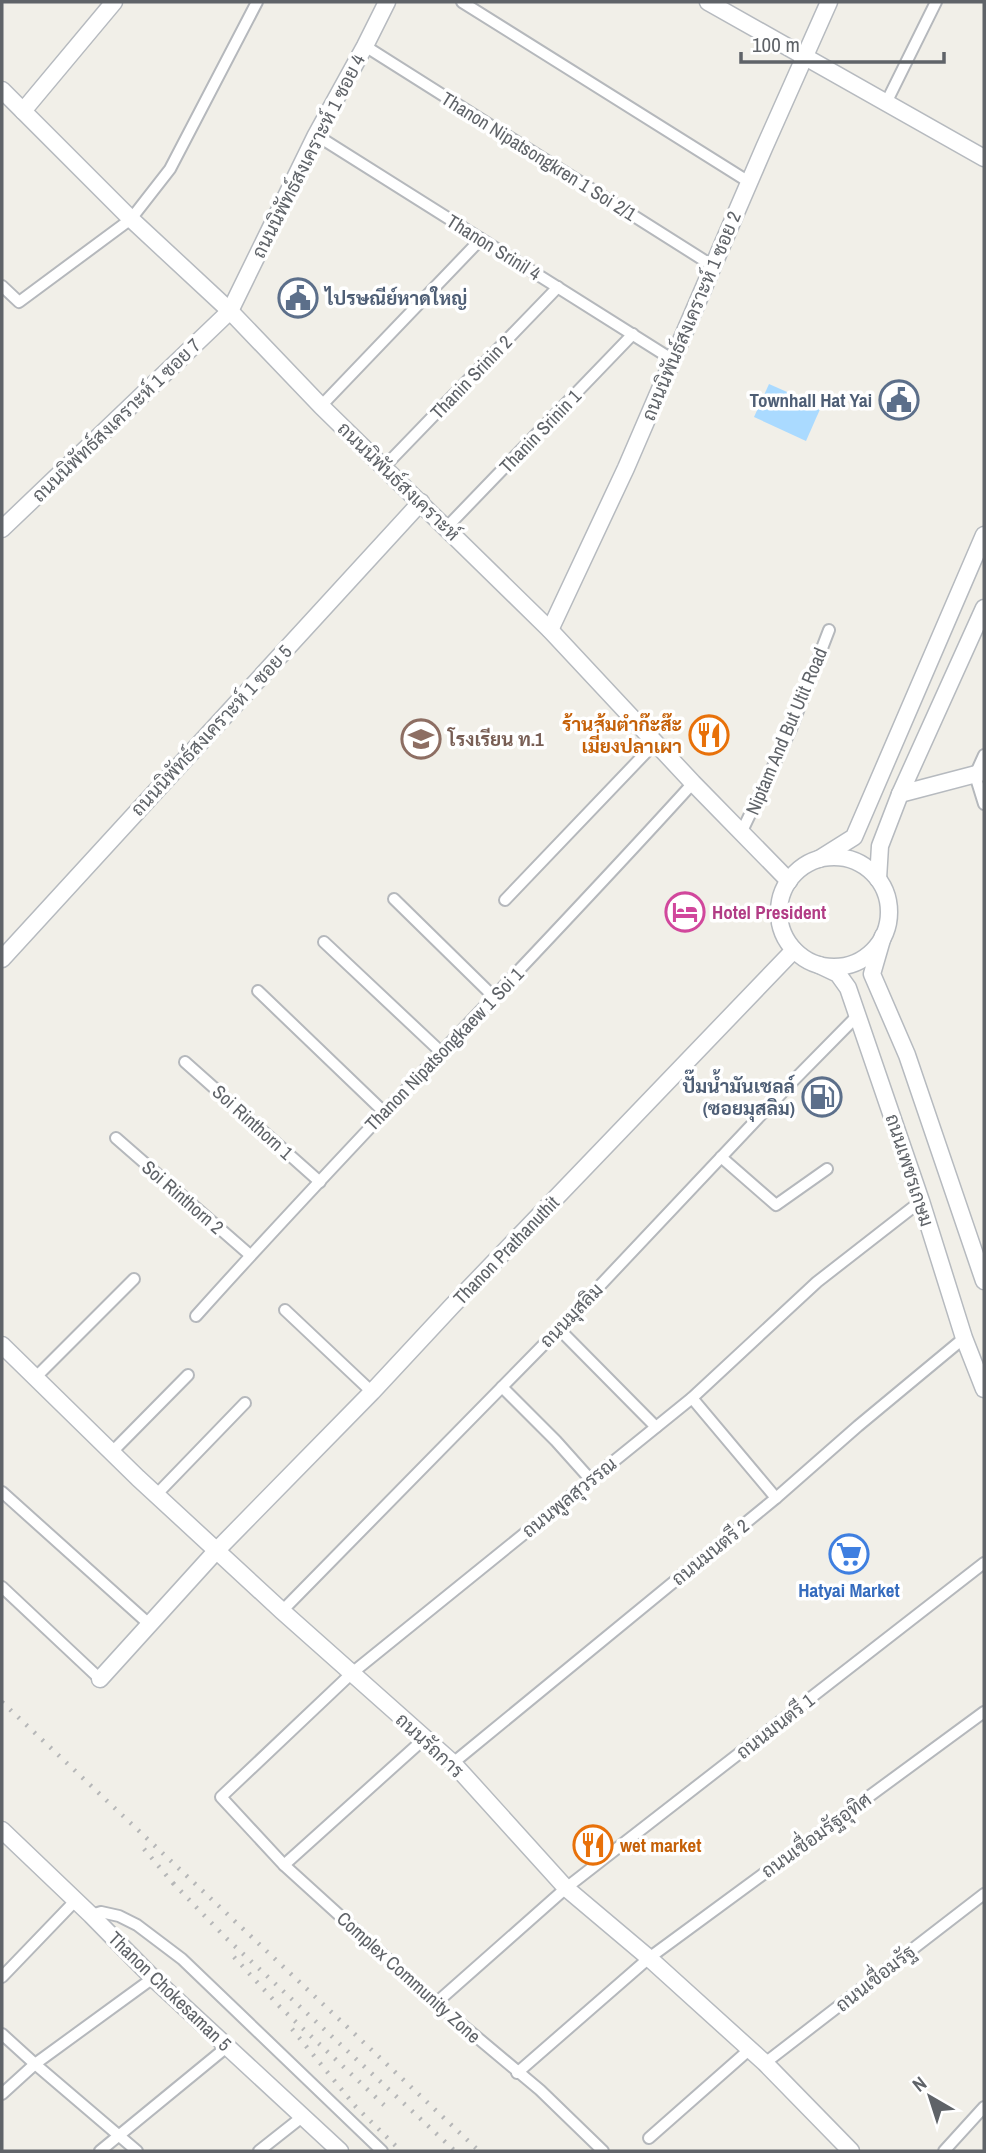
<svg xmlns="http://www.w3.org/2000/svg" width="986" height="2153" font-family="'Archivo Narrow',Sarabun,sans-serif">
<rect width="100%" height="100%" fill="#f1efe8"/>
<path fill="#aadaff" d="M769,384L821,407L806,441L754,417Z"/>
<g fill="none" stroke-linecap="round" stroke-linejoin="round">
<g stroke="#b5b8bc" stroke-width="14">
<g id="street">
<path d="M462,2L749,182"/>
<path d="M365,46L713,266"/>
<path d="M886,103L936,2"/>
<path d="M316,135L673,360"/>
<path d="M2,286L19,302L131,219L170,169L257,2"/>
<path d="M321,406L481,239"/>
<path d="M384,467L558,287"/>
<path d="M447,527L633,334"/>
<path d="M984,755L975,775L984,804"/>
<path d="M742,831L791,729L829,630"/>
<path d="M394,899L494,997"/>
<path d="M505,900L656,742"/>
<path d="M324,942L441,1052"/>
<path d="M258,991L384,1112"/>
<path d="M185,1062L320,1182"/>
<path d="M116,1138L250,1255"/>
<path d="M721,1157L776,1205L827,1169"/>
<path d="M285,1310L372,1392"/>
<path d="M196,1316C358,1135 530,963 693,783"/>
<path d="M559,1329L656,1427"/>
<path d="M35,1378L134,1279"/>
<path d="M502,1387L556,1441L590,1479"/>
<path d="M692,1398L776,1498"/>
<path d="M112,1452L188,1375"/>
<path d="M2,1492L149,1624"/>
<path d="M157,1494L245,1403"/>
<path d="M2,1587L100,1679"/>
<path d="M282,1611L559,1329L794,1080L857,1016"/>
<path d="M453,1763L776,1498L858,1426L964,1338"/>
<path d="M284,1865L424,1739"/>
<path d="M91,1915L101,1912L119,1916L137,1925L182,1959L382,2151"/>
<path d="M2,1977L76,1900"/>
<path d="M436,2003L566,1888L984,1563"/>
<path d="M2,2034L35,2064L137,2151"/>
<path d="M765,2063L984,1894"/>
<path d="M517,2073L649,1958L984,1712"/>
<path d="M2,2094L35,2064L153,1978"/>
<path d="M649,2138L750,2049"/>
<path d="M100,2151L228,2046"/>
<path d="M259,2151L302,2117"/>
<path d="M603,2151L540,2090L436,2003L284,1865L221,1797L352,1673L692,1398L817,1282L921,1201"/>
<path d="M944,2151L984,2107"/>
</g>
</g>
<g stroke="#b6babf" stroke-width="19">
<g id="secondary">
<path d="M708,2L984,158"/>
<path d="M2,90L131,219L230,311L321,406L550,630L693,783L789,881"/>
<path d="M23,111L114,2"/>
<path d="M2,529L230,311L316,135L365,46L387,2"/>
<path d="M550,630L626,468L764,148L829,2"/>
<path d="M900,794L984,772"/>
<circle cx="834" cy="912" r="55"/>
<path d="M819,859L854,837L984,535"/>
<path d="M878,879L880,846L900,794L984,608"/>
<path d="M883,936L872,974L907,1055L984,1281"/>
<path d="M2,959L421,502"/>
<path d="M819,965L838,974L848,988L921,1201L964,1338L984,1389"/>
<path d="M2,1345L138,1478L282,1611L453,1763L566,1888L649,1958L765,2063L851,2151"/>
<path d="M100,1679L217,1550L372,1392L452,1306L794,950"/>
<path d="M2,1830L91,1915L153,1978L340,2151"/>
</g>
</g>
<use href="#street" stroke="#fff" stroke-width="10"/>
<use href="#secondary" stroke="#fff" stroke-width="16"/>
<g stroke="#b6b7b8" stroke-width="4.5" stroke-dasharray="2 9" stroke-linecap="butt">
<path d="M2,1702L479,2151"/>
<path d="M144,1849L178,1889"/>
<path d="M173,1883L225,1937L455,2151"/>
<path d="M234,1957L280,2007L384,2105"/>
<path d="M292,2029L356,2107L401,2151"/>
</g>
</g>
<defs>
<g id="civic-ring" transform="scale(2.0125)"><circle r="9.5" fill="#fff" stroke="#5c6f8a" stroke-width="1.5"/><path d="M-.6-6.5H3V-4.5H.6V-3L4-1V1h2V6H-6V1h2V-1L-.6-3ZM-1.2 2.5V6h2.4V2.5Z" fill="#5c6f8a"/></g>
<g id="restaurant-ring" transform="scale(2.0125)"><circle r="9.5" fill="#fff" stroke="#e8710a" stroke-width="1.5"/><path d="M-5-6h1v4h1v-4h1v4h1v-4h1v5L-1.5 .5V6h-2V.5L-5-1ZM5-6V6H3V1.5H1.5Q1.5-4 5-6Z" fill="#e8710a"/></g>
<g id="school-ring" transform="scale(2.0125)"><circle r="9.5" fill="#fff" stroke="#8d6e63" stroke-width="1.5"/><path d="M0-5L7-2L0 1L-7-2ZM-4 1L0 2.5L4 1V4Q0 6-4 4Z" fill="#8d6e63"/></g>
<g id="hotel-ring" transform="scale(2.0125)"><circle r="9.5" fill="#fff" stroke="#d1479c" stroke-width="1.5"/><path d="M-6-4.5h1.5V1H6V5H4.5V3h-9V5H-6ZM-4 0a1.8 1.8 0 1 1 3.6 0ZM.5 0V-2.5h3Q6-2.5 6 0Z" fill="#d1479c"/></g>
<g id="fuel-ring" transform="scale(2.0125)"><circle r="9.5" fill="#fff" stroke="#5c6f8a" stroke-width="1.5"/><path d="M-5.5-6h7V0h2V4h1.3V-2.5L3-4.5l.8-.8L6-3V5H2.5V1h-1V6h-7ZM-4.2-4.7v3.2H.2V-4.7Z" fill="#5c6f8a"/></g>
<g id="supermarket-ring" transform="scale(2.0125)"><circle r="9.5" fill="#fff" stroke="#3f7fe0" stroke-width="1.5"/><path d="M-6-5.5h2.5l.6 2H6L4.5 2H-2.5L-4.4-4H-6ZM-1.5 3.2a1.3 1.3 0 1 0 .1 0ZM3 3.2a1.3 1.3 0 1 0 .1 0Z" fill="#3f7fe0"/></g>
</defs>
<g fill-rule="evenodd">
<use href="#civic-ring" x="298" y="298"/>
<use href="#civic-ring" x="899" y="400"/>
<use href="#restaurant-ring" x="709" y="735"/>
<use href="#school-ring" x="421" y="739"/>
<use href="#hotel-ring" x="685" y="912"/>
<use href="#fuel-ring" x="822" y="1097"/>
<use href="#supermarket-ring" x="849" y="1554"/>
<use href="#restaurant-ring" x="593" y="1845"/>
</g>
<g text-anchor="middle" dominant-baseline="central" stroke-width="7" stroke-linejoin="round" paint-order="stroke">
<g font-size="19" fill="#5f6368" stroke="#fff">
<text transform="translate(308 156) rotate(-63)">ถนนนิพัทธ์สงเคราะห์ 1 ซอย 4</text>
<text transform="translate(539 156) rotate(32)">Thanon Nipatsongkren 1 Soi 2/1</text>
<text transform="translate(494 247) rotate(32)">Thanon Srinil 4</text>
<text transform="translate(691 316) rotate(-67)">ถนนนิพันธ์สงเคราะห์ 1 ซอย 2</text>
<text transform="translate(471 377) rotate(-46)">Thanin Srinin 2</text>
<text transform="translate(116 420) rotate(-44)">ถนนนิพัทธ์สงเคราะห์ 1 ซอย 7</text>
<text transform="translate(540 431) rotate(-46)">Thanin Srinin 1</text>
<text transform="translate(399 481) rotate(44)">ถนนนิพันธ์สงเคราะห์</text>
<text transform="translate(211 730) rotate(-47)">ถนนนิพัทธ์สงเคราะห์ 1 ซอย 5</text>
<text transform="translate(786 731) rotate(-67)">Niptam And But Utit Road</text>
<text transform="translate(444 1049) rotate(-46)">Thanon Nipatsongkaew 1 Soi 1</text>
<text transform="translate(253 1122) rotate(42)">Soi Rinthorn 1</text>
<text transform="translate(910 1170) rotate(72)">ถนนเพชรเกษม</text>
<text transform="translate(183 1197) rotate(41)">Soi Rinthorn 2</text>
<text transform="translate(506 1250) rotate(-46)">Thanon Prathanuthit</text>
<text transform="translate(571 1315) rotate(-46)">ถนนมุสลิม</text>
<text transform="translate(569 1497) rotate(-39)">ถนนพูลสุวรรณ</text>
<text transform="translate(710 1552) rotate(-39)">ถนนมนตรี 2</text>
<text transform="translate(775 1726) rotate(-38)">ถนนมนตรี 1</text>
<text transform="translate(430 1745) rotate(43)">ถนนรัถการ</text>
<text transform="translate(816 1835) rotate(-36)">ถนนเชื่อมรัฐอุทิศ</text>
<text transform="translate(409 1977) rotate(42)">Complex Community Zone</text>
<text transform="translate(875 1978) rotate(-38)">ถนนเชื่อมรัฐ</text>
<text transform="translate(170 1991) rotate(44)">Thanon Chokesaman 5</text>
</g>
<g font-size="19" font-weight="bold" fill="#4e5e75" stroke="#fff" text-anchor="end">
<text x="325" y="298" text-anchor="start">ไปรษณีย์หาดใหญ่</text>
<text x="872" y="400">Townhall Hat Yai</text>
<text x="795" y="1086">ปั๊มน้ำมันเชลล์<tspan x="795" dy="22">(ซอยมุสลิม)</tspan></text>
</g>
<g font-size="19" font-weight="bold" fill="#c56008" stroke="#fff" text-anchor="end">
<text x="682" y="724">ร้านส้มตำก๊ะส๊ะ<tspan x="682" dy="22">เมี่ยงปลาเผา</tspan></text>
<text x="620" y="1845" text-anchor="start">wet market</text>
</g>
<g font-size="19" font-weight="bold" fill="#785e54" stroke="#fff" text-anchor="start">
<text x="448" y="739">โรงเรียน ท.1</text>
</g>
<g font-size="19" font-weight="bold" fill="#b23c85" stroke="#fff" text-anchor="start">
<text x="712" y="912">Hotel President</text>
</g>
<g font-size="19" font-weight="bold" fill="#366cbe" stroke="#fff">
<text x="849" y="1590">Hatyai Market</text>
</g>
</g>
<rect width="986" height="2153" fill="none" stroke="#5f6368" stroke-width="7"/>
<g transform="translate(930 2097) rotate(321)" stroke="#ffffff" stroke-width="5" paint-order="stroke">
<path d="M0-5L12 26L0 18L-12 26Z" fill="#5f6368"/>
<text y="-10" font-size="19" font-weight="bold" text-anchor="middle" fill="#5f6368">N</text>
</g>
<path d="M741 52v10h203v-10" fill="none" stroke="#5f6368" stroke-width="3.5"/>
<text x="752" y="52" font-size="21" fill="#5f6368" stroke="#ffffff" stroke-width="5" paint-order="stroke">100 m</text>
</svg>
